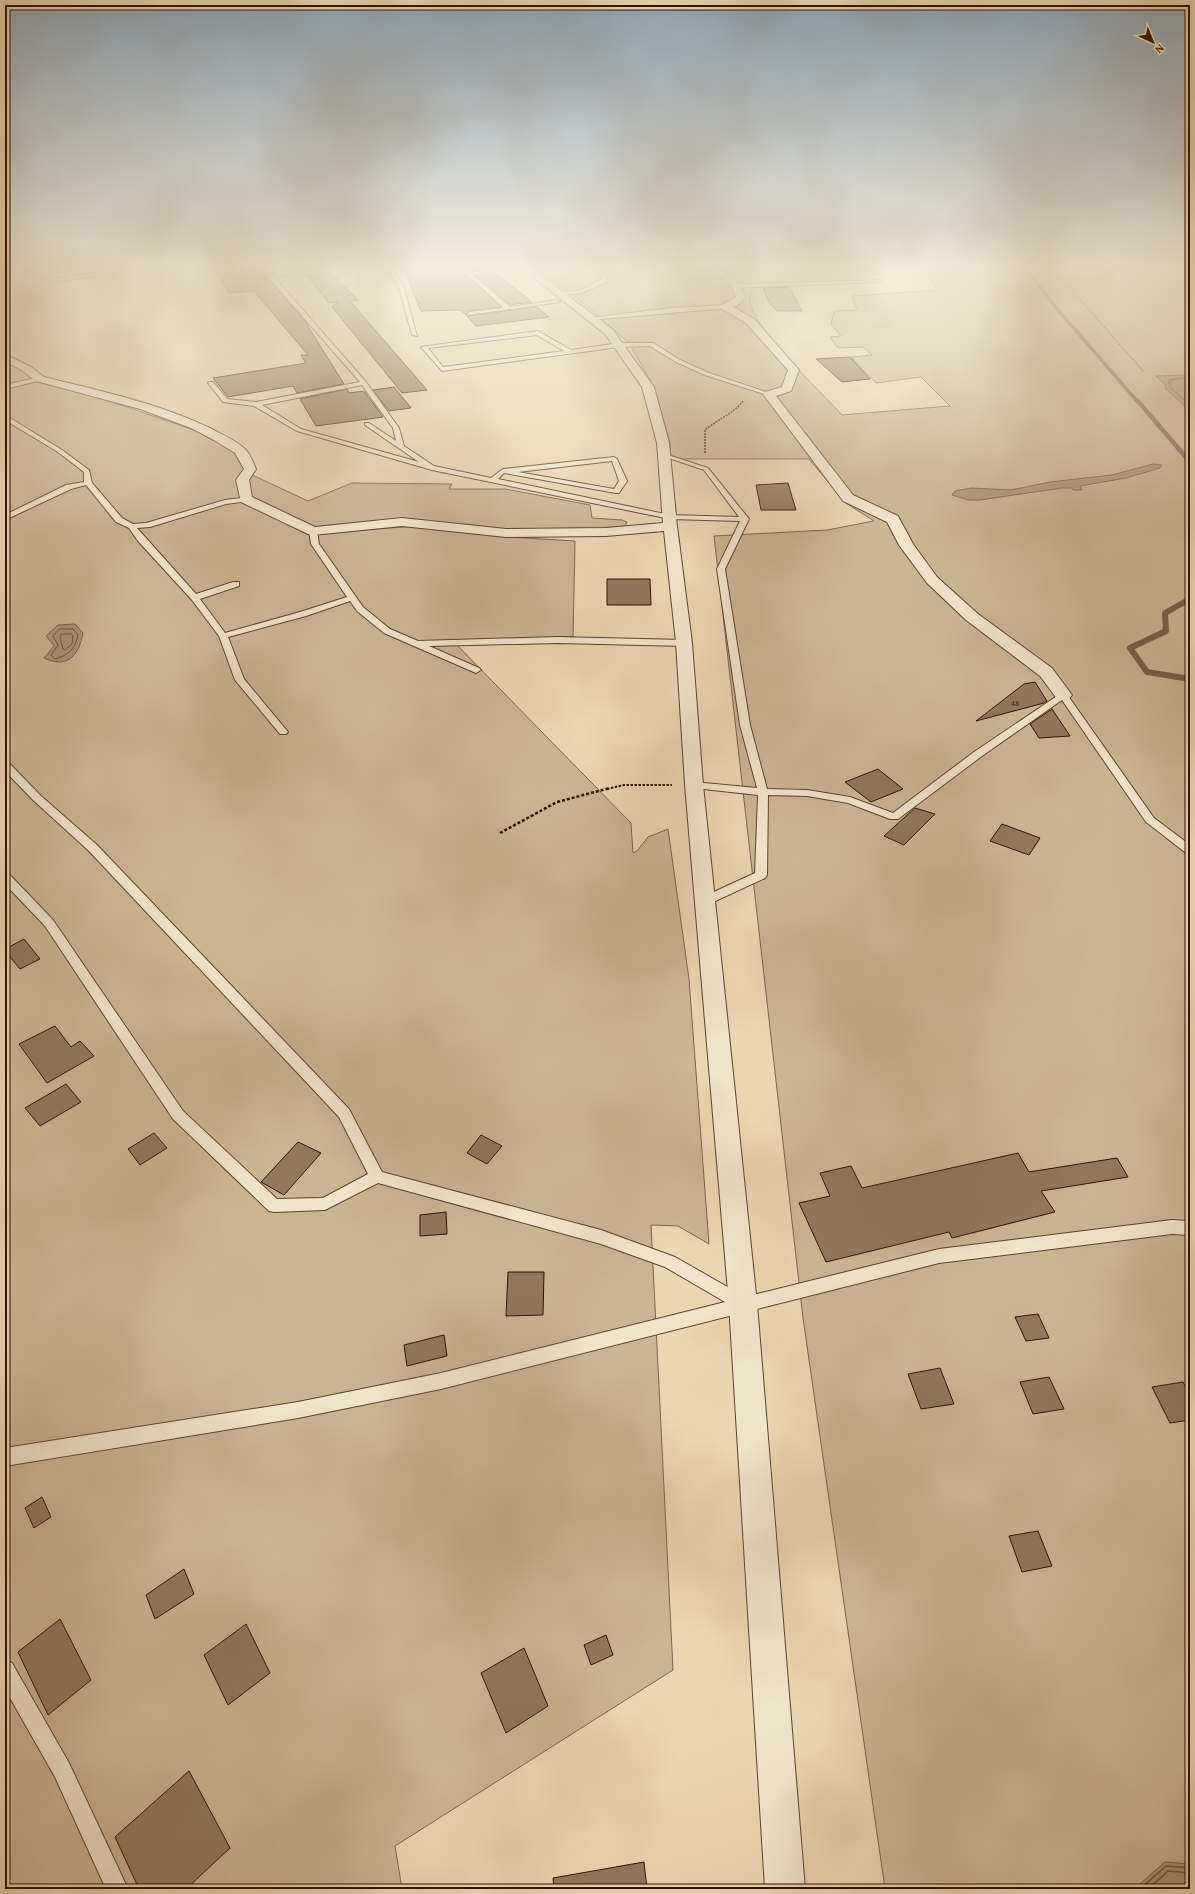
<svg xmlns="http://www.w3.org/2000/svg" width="1195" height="1894" font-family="'Gentium Book Plus',serif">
<rect width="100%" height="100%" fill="#ead6b1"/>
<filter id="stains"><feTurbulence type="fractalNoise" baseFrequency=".005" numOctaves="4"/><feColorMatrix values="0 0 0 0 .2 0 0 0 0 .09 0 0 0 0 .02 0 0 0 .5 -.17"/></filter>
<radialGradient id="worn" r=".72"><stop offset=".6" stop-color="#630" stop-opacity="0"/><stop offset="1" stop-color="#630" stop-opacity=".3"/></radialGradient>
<g fill="#cab593" stroke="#7c644b">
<path d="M537,269H746L754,284C752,289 750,295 750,300C750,325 822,393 842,415L950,406L921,377L876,383L851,357L872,355L863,347L838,348L830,337L841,336L831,324L834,311L857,310L852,296L937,290L926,271L918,269H1190V1889H885L803,1318L714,536L827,530L874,521L846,503L809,459H671L670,442L654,387L629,343L581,301Z"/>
<path d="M5,360L45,381L118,404L226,441L248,473L308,501L352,483L452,484L449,489H505L590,505L592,518L622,520L627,522L625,526L583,530H508L401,519L343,525L349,531L416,526L509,537L575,541L573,637L452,640L631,823L633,853L637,851L648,837L668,829L689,979L709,1244L678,1226L651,1225L673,1670L395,1846L402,1889H5Z"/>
</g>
<g fill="#aa9376" stroke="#795f48">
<path d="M1187,373H1190V414L1187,412L1189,410L1165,388L1166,386L1156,376L1186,375Z"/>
<path d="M1153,464L1162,465L1160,468L1126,478L1080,486L1082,490H1073L1072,488H1062L980,500H968L952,495L955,491L971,488L1011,490L1050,482L1112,475Z"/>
<path d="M75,624L83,633C79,656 67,669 44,658L54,646L46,636L58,625Z"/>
<path d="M1165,1862L1190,1864V1889H1134Z"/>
</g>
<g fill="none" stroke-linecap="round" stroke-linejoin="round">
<g stroke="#6c523c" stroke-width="1">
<path d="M1190,377L1170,380L1169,382L1171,388L1190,406"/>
<path d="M60,629H73L78,635C75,649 69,655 55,659L51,655L58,645L53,636Z"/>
<path d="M62,634H71L73,636L72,644L65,650L63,649L60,638Z"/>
</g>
<g stroke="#6c523c" stroke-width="1.5">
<path d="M1140,1889L1166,1866L1190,1868"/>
<path d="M1148,1889L1168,1871L1190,1873"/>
</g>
<path stroke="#795f48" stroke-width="3.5" d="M1026,269L1058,310L1137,401"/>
<path stroke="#795f48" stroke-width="4.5" d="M1137,400L1190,462"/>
<path stroke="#795f48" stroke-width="6" d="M1190,599L1165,613L1166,631L1130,648L1147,672L1190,679"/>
</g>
<g fill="#90785d" stroke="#2f1203">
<path d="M214,269H272L276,275L264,277L263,279L269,280L304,320L344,384L297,393L293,386L228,397L213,378L306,363L301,355H308L254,291L229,293Z"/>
<path d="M404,269H485L466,274L501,307L469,311L466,315L460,310L421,311Z"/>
<path d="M494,272L532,302L510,305L476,276Z"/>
<path d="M331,273L358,300L350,301L427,390L402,393L332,307L338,302L329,303L307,276Z"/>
<path d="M789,287L802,311H777L770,304L763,288Z"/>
<path d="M537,307L549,317L476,326L467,316Z"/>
<path d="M850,357L870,379L842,382L816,359Z"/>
<path d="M394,387L411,408L389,411L373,390Z"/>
<path d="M347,389L349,393L364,391L383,417L316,426L300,399Z"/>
<path d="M788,483L796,510H761L756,485Z"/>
<path d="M607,579H650L651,605H607Z"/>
<path d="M1035,682L1047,701L1044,703L976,721L1024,684Z"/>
<path d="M1052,709L1070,736L1039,738L1030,724Z"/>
<path d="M878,769L903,789L871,802L845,782Z"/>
<path d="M915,808L935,814L904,845L884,836Z"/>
<path d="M1002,824L1040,838L1029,855L990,841Z"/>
<path d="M24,939L40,959L20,969L5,951V949Z"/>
<path d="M55,1026L71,1047L80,1041L94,1056L47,1083L19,1044Z"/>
<path d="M66,1084L81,1102L40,1126L25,1108Z"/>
<path d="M154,1133L167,1148L140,1165L128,1149Z"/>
<path d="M481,1135L502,1146L487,1164L467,1153Z"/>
<path d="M298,1142L321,1153L284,1195L261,1182Z"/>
<path d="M1018,1153L1029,1172L1117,1158L1128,1177L1041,1191L1055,1212L952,1238L949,1232L826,1262L799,1203L830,1196L820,1173L851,1166L862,1188Z"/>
<path d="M446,1212L447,1234L420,1236V1215Z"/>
<path d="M508,1272H544L543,1315L506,1316Z"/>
<path d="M1038,1314L1049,1338L1026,1341L1015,1317Z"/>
<path d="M444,1335L447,1356L407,1366L404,1345Z"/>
<path d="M940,1368L954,1404L921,1409L908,1374Z"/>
<path d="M1049,1377L1064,1409L1033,1414L1020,1382Z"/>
<path d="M1183,1382L1190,1396V1420L1170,1423L1152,1387Z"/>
<path d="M42,1497L51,1517L34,1528L25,1508Z"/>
<path d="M1038,1531L1052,1566L1022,1572L1009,1536Z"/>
<path d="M184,1569L194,1594L155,1619L146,1595Z"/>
<path d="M60,1619L91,1680L48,1715L18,1652Z"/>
<path d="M246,1624L270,1673L228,1705L204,1655Z"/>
<path d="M606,1635L613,1655L591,1665L584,1645Z"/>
<path d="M524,1648L548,1706L506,1733L481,1673Z"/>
<path d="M189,1771L230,1848L186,1889H139L115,1837Z"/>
<path d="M644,1862L647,1889H554L553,1878Z"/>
</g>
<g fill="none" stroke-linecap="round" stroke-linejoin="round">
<g stroke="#5e432e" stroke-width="2">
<g id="lane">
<path d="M19,269H25L53,279L127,269L118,273L53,282Z"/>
<path d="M335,269H350L275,278L366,382L399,428L404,446L434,466L491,478L503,469L614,457L617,459L627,481L619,493H616L504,473L498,479L670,515L739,517L704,470L660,455L665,454L708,468L749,519L725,569L750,725L767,789L807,790L850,797L893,813L974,752L1063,692L1066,693L1154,818L1190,845V854L1186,853L1146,822L1062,700L982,756L898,819H890L848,803L807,796L768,795L767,875L765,878L711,903H703L701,900L703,897L755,873L758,795L694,788L689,785L694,782L757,788L740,725L717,569L740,521L670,519L432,470L297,431L254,406L223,402L208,383L209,382H213L227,399L256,402L360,382L270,279L264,278ZM362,385L393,428L396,441L369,423H365V425L419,462L301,429L262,405ZM612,461L619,481L614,489L518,472Z"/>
<path d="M386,269H391L403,284L417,336L412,335L398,284Z"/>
<path d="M492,269H503L473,275L510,307L557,300L560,302L467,315L469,312L504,308L467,274Z"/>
<path d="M596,269H600L608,281L582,293L559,295L561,292L579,291L603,279Z"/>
<path d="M881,280L879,282L736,288L733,286L736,284Z"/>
<path d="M725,305L727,308L591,320L588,318L672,308Z"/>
<path d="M538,331L571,350L619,343H653L680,360L709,373L772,394L767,395L705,375L676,362L650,346L619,347L442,371L421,347ZM537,335L564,351L443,367L428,348Z"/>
<path d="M40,377L42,378V380L5,389V385Z"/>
<path d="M5,415L62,450L89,470L92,483L122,518L133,524L146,523L225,500L249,497V501L226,504L150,527L137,528L196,594L233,582H239V586L200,599L225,633L300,612L347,597L311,544L309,531L313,529L317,531L319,544L363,607L390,629L418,641L558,637L684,640L688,643L684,646L558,643L429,646L479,668L481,670L476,673L384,633L357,611L350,601L306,616L228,637L244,679L288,732L286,734H280L235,680L219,636L192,600L138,541L129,528L116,522L86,485L71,489L5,520V515L66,485L84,482V472L58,452L5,420Z"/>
<path d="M5,762L9,763L41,796L97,845L349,1109L382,1172L601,1230L675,1257L745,1297L939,1249L1172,1220L1190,1221V1235L1172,1234L939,1263L441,1389L298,1418L5,1466V1448L298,1402L441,1373L725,1302L665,1267L601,1244L378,1183L325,1210L274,1212L269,1211L173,1119L45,926L5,884V873L9,874L53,920L183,1111L277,1199L323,1198L368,1174L339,1117L89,851L33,800L5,771Z"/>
<path d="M5,1660L12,1663L69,1763L128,1889H106L55,1777L5,1689Z"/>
</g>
</g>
<g stroke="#5e432e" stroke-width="2">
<g id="street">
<path d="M523,269H533L613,330L654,387L669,443L677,526L692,643L703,785L757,1304L805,1889H765L729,1304L685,785L676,643L664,531L606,536L506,537L402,526L313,535L308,534L241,502L236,480L244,469L235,453L214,440L191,428L140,409L36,381L23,371L5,361V354L31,367L44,377C100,391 158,403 210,428C221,434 235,440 244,448C250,453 253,462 256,469L249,480L252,497L315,527L402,518L506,529L606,528L663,523L657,443L642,387L605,334Z"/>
<path d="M712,269H721L739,284L746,297L738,305L733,307L754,319L799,370L791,391L776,396L853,495L898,516L913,544L937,577L978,614L1052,668L1072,695L1069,699L1063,700L1057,699L1040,676L966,620L927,583L899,545L887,522L843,501L763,394L765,392L782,387L788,370L746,323L722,309L720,307C724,302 731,301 736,297L732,287Z"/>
</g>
</g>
<path stroke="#2f1203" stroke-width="1" stroke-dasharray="1.5 1" stroke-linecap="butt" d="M1053,269L1143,371"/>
<path stroke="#2f1203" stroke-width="1.5" stroke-dasharray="2 1" stroke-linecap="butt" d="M705,453V430C717,420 734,413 743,401"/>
<path stroke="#2f1203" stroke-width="2" stroke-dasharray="2.5 1.5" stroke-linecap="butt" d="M607,789L624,785H672"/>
<path stroke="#2f1203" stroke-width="2.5" stroke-dasharray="3 2" stroke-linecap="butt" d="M500,833L557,802L610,788"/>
<use href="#lane" fill="#f1e4cc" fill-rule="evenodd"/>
<use href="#street" fill="#f1e4cc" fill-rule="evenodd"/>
</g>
<linearGradient id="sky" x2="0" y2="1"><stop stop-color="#8fa7ba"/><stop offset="0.5" stop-color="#f6eddc"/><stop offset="1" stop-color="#f6eddc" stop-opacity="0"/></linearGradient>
<rect width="1195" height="534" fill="url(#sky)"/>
<g text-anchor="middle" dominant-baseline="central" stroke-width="3" stroke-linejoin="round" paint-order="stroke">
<g font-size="9" fill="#472c1a">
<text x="1015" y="702">48</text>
</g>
</g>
<rect width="1195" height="1894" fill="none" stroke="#ead6b1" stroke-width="20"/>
<rect x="6" y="6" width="1183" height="1882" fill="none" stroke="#2f1203" stroke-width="2"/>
<rect x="10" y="10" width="1175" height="1874" fill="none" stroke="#2f1203"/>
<g transform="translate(1153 42) rotate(136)" stroke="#f1e4cc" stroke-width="3" paint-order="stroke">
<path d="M0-3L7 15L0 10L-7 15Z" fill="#2f1203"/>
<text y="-6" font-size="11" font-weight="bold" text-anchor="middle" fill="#2f1203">N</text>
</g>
<rect width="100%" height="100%" filter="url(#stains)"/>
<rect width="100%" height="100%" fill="url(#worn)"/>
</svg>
